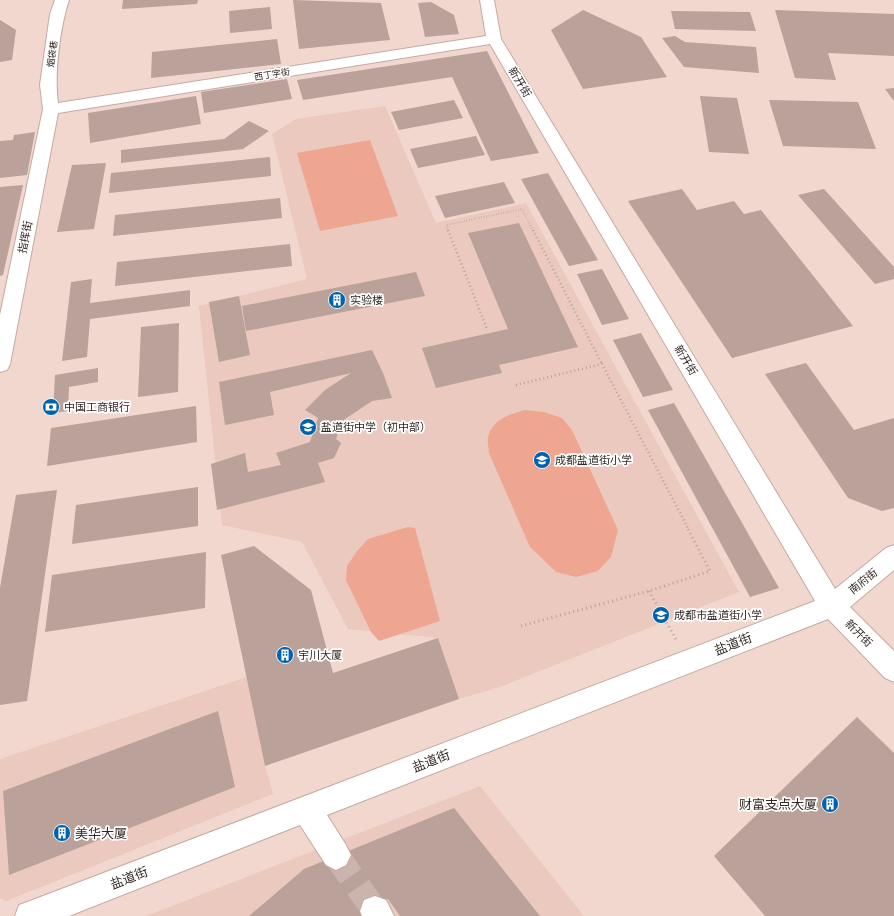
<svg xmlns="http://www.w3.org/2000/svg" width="894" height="916" font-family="'Libre Baskerville','Noto Sans SC',serif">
<rect width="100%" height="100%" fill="#f2d7cf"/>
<g fill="#ebc9be">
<path d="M385,106L436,223L526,203L739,592L500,687L459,699L438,638L348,629L302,542L222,525L199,306L307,279L272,134L296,119Z"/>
<path d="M247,677L265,766L273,794L6,901L0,898V759Z"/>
<path d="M480,786L584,916H146Z"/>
</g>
<g fill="#eea690">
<path d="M370,140L398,216L320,231L297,153Z"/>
<path d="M525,410L544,412L562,418L572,430L618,530L611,557L598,571L576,577L556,572L530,547L489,453C489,448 487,441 488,437C493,419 510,414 525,410Z"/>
<path d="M408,527L415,528L440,621L379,641L371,632L346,580L347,566L358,550L368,539Z"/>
</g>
<g fill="#baa199">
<path d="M123,0H198L197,4L122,9Z"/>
<path d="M293,0L381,3L390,40L299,49Z"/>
<path d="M431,2L454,15L459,34L425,37L418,3Z"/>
<path d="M270,7L272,29L230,33L229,11Z"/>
<path d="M583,10L641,37L667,77L583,89L551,30Z"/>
<path d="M775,10L894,14V56L828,53L836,80L795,78Z"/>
<path d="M671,11L750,12L756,31L675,29Z"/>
<path d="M0,20L16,30L12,60L0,62Z"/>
<path d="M675,36L685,42L756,47L759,73L684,67L662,38Z"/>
<path d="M277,39L281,64L151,78L152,52Z"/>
<path d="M487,51L539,153L491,161L452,77L303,100L297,80Z"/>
<path d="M287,79L292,99L204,113L201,92Z"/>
<path d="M894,88V101L885,89Z"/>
<path d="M196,96L201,124L90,143L88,113Z"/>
<path d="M700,96L737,98L749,154L709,152Z"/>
<path d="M454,100L463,118L399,130L391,112Z"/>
<path d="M769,100L858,102L876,149L783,146Z"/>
<path d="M249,121L269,131L243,149L121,163V150L224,139Z"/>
<path d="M35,132L27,175L0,178V141L13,140L14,135Z"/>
<path d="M476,136L485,155L418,168L410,149Z"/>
<path d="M270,157L271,176L109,193L111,173Z"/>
<path d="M106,163L94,229L57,232L72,165Z"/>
<path d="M548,173L598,260L569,266L521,179Z"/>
<path d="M504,182L515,203L445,218L435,196Z"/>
<path d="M23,185L3,275L0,276V187Z"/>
<path d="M682,189L697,210L734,201L744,214L761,210L853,326L732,358L628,201Z"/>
<path d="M824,189L894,267V279L875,284L798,195Z"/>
<path d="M280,198L282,218L113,236L115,215Z"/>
<path d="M519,223L578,347L499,365L502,373L436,388L422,348L508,329L468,233Z"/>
<path d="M290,244L292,266L115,286L117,262Z"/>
<path d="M602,269L629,319L602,325L577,274Z"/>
<path d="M416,272L425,296L246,331L242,306Z"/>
<path d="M92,279L90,303L190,290V306L90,319L87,357L62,361L71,282Z"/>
<path d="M239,296L250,355L219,362L209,302Z"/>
<path d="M179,323L178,392L138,397L141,327Z"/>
<path d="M641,333L673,390L643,397L613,340Z"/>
<path d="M372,350L383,373L392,398L372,401L342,421L336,439L341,443L334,458L318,463L325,482L217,510L211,464L245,453L248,472L281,465L276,453L310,442L318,418L305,410L325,390L351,373L270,392L274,415L225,425L219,382Z"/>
<path d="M806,363L854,430L894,418V508L882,511L848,498L765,374Z"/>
<path d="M98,368V382L69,387L68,411L53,413L55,375Z"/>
<path d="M674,403L779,588L750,597L648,410Z"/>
<path d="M196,406L197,442L47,466L51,428Z"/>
<path d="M198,487V526L72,544L76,505Z"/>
<path d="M57,490L27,701L0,705V588L16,495Z"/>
<path d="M254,546L311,590L333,673L438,638L459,699L265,766L221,555Z"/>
<path d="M206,552L205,608L45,632L52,575Z"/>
<path d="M218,711L235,787L9,875L3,791Z"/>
<path d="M857,717L894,753V916H765L714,856Z"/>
<path d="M454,808L540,916H400L388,899L369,916H249L304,869Z"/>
</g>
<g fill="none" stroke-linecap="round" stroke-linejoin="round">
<path stroke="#cbb4ad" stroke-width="26" stroke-dasharray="26 13" stroke-linecap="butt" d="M336,855L375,911"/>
<g stroke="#c4aaa2" stroke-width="2">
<g id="minor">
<path d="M55,0H69C60,27 54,75 58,103L486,36L480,0H494L501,39L835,589L886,548L894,545V570L850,607L894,651V682L885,678L828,619L327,815L346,845L351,855L346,865L336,870L326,865L300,825L69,916H15L19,905L30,901L815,601L490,44L58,113L10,364L7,370L0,372V315L43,109L40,85L50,14Z"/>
<path d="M375,896L386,900L394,916H362L360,911L364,900Z"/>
</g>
</g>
<path stroke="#b7a19a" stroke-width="2" stroke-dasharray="0.5 2" stroke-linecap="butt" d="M448,231L446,225L522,209L533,231"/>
<g stroke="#b7a19a" stroke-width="2.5" stroke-dasharray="1 3" stroke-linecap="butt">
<path d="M448,230L487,329"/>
<path d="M533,230L602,364"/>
<path d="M516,385L602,364L689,530"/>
</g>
<g stroke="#b7a19a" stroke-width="3" stroke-dasharray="1 3.5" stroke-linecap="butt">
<path d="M649,591L677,641"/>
<path d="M521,626L649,591L710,571L688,529"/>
</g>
<use href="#minor" fill="#fff" fill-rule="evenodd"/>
</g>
<defs>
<g id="building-disc" transform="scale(0.9)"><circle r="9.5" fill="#0061ae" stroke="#fff"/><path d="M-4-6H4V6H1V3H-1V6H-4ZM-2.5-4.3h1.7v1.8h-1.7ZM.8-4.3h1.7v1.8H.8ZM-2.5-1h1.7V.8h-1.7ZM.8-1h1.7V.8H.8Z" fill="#fff"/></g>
<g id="bank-disc" transform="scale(0.9)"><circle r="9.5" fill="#0061ae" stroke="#fff"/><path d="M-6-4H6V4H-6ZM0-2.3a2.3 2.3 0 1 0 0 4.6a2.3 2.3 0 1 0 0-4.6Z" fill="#fff"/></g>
<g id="school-disc" transform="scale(0.9)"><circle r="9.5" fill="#0061ae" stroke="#fff"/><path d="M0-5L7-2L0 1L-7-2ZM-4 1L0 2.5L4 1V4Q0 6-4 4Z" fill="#fff"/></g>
</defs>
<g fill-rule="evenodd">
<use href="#building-disc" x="337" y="300"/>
<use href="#bank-disc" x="51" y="407"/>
<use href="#school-disc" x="308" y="427"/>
<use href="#school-disc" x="542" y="460"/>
<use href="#school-disc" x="661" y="615"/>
<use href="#building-disc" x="285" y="655"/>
<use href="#building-disc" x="830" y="804"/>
<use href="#building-disc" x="62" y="833"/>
</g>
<g text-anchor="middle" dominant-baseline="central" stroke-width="3.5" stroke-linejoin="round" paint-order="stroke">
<g font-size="9" fill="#312724" stroke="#fff">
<text transform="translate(52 54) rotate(-82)">烟袋巷</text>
<text transform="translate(272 74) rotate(-9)">西丁字街</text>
</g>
<g font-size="11" fill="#312724" stroke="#fff">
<text transform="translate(520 82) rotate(59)">新开街</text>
<text transform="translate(25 237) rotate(-79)">指挥街</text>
<text transform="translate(686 360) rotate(59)">新开街</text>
<text transform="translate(863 581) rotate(-39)">南府街</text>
<text transform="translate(859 633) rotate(45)">新开街</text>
</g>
<g font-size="11" fill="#312724" stroke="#fff" text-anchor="start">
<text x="350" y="300">实验楼</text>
<text x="64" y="407">中国工商银行</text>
<text x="321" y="427">盐道街中学（初中部）</text>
<text x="555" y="460">成都盐道街小学</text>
<text x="674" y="615">成都市盐道街小学</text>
<text x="298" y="655">宇川大厦</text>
</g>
<g font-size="13" fill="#312724" stroke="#fff">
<text transform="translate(733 644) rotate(-21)">盐道街</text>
<text transform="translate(431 761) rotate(-21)">盐道街</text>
<text transform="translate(129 878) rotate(-21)">盐道街</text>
</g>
<g font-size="13" fill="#312724" stroke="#fff" text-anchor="end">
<text x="817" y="804">财富支点大厦</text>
<text x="75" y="833" text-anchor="start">美华大厦</text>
</g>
</g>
</svg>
